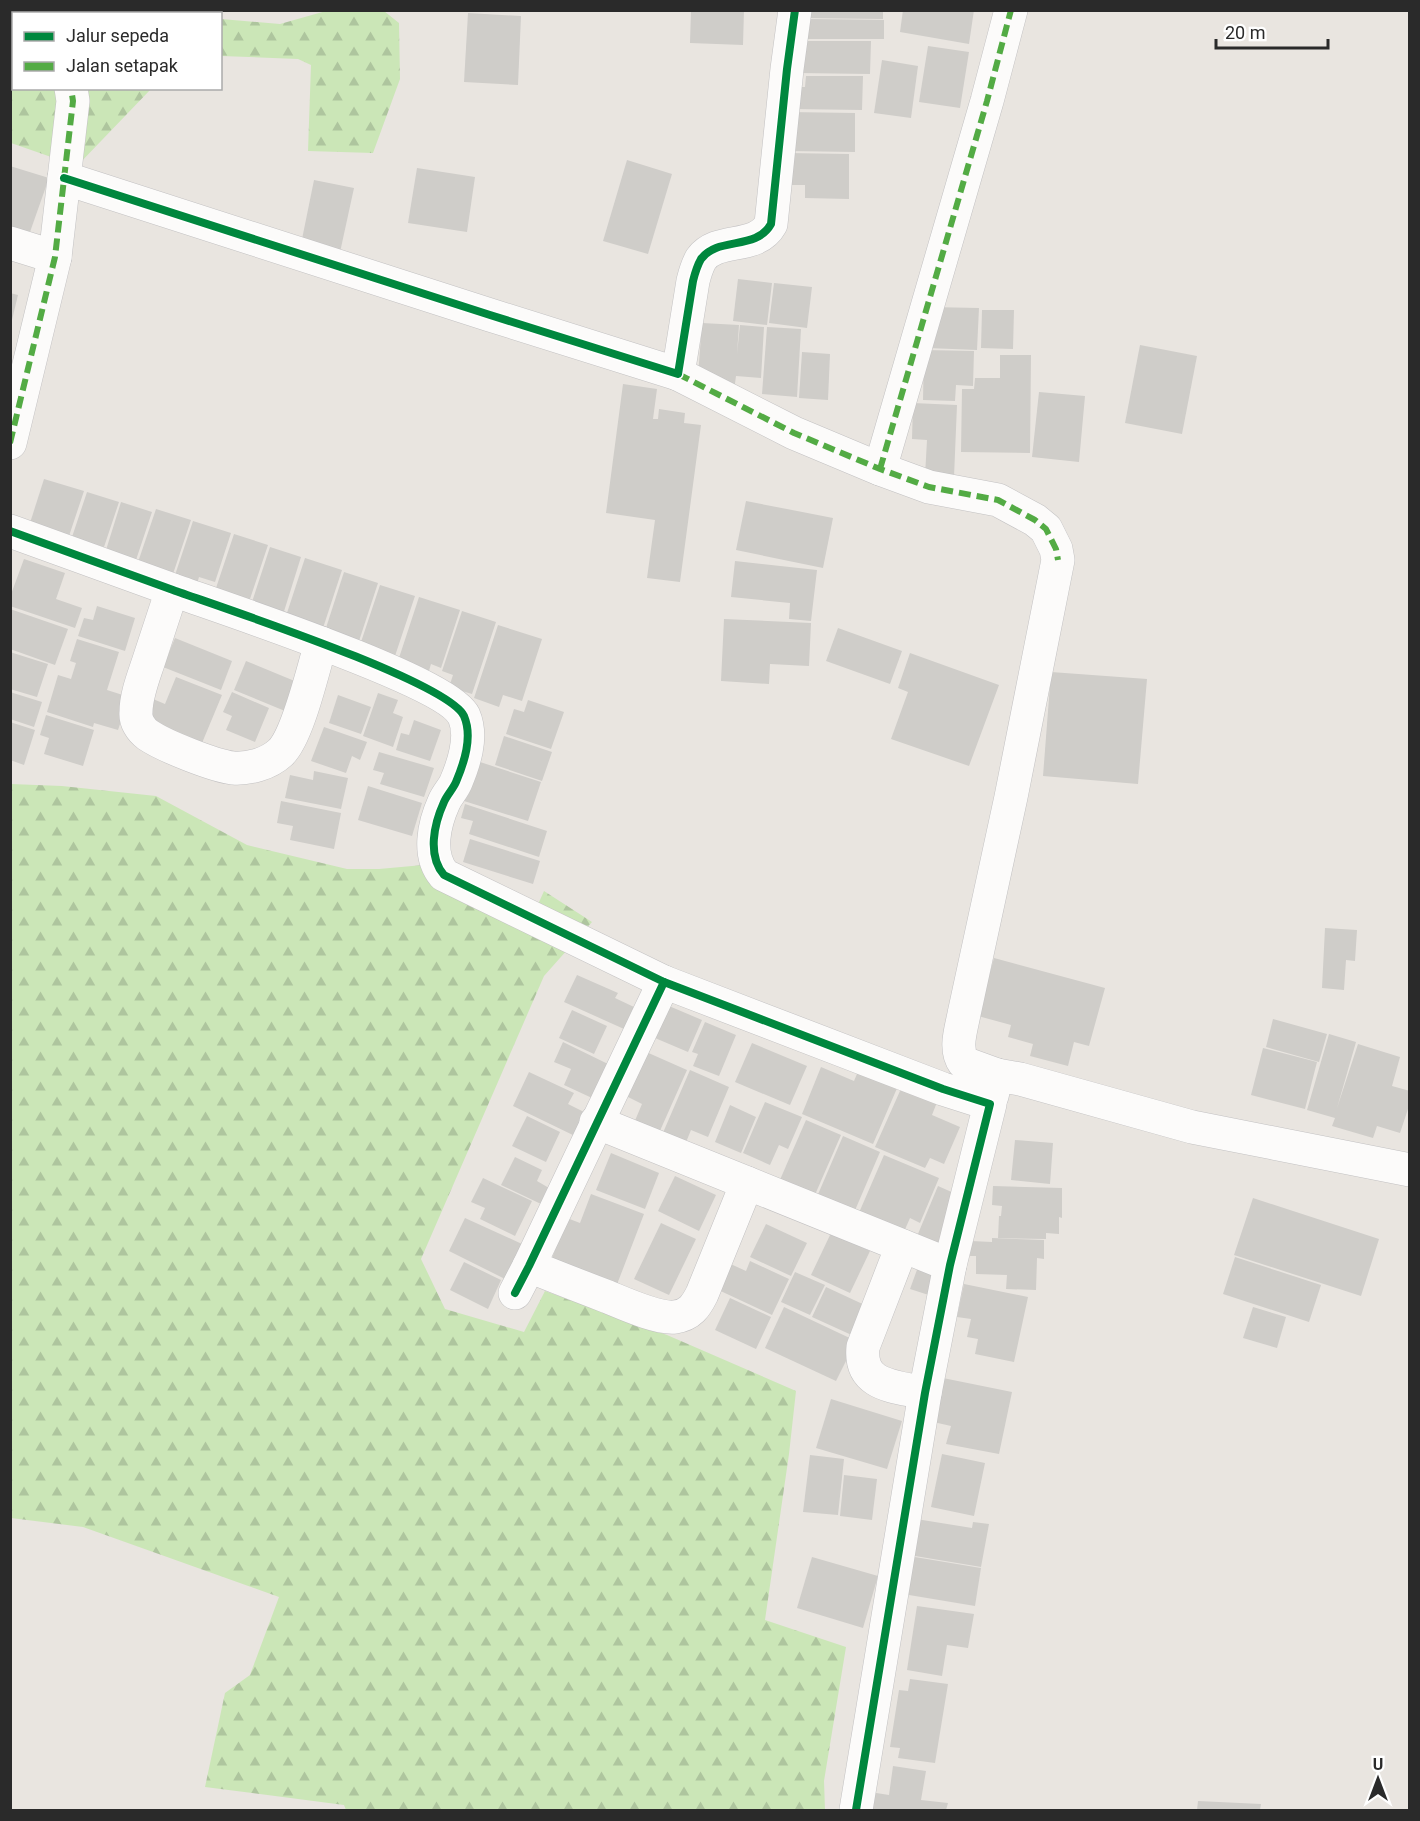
<svg xmlns="http://www.w3.org/2000/svg" width="1420" height="1821" font-family="Roboto,sans-serif">
<defs>
<pattern id="forest-firs" width="22" height="20" patternUnits="userSpaceOnUse" patternTransform="scale(1.5)"><rect width="22" height="20" fill="#cbe6b7"/><path d="M5 1l3.5 6h-7zM16 11l3.5 6h-7z" fill="#aec59e"/></pattern>
</defs>
<rect width="100%" height="100%" fill="#e9e5e0"/>
<g fill="url(#forest-firs)">
<path d="M11,11H184L186,13L14,14V88L151,89L77,166L11,143Z"/>
<path d="M384,11L399,23L400,79L373,153L308,151L311,65L298,59L221,56V19L280,24L326,11Z"/>
<path d="M11,784L62,786L156,796L247,845L347,869H379L423,865L528,927L544,891L592,922L544,976L421,1259L445,1309L524,1332L545,1291L667,1335L796,1391L789,1454L765,1620L846,1647L824,1781L825,1810H346L344,1805L205,1787L225,1693L250,1675L279,1597L83,1527L11,1518Z"/>
</g>
<g fill="#cfcdc9">
<path d="M691,10H744L743,45L690,43Z"/>
<path d="M809,10H883V19L809,18Z"/>
<path d="M903,10H974L969,44L900,32Z"/>
<path d="M468,13L521,16L518,85L464,82Z"/>
<path d="M807,19L884,20V39H806Z"/>
<path d="M805,41H871L870,74L798,73Z"/>
<path d="M928,46L969,52L960,108L919,102Z"/>
<path d="M882,60L918,66L911,118L874,113Z"/>
<path d="M806,76H863L862,110L792,109V87H805Z"/>
<path d="M788,112L855,113V152L788,151Z"/>
<path d="M787,153L849,154V199L805,198V185H779Z"/>
<path d="M627,160L672,174L648,254L603,241Z"/>
<path d="M10,166L49,178L30,232L10,226Z"/>
<path d="M417,168L475,177L467,232L408,223Z"/>
<path d="M314,180L354,188L339,257L300,249Z"/>
<path d="M738,279L772,283L767,325L733,321Z"/>
<path d="M774,283L812,287L807,328L769,323Z"/>
<path d="M10,293L18,295L11,324H10Z"/>
<path d="M930,307L979,308L977,350L928,348Z"/>
<path d="M982,310H1014L1013,349L981,348Z"/>
<path d="M702,323L739,325L737,354L740,325L764,327L761,378L736,376L734,391L698,376Z"/>
<path d="M767,327L801,329L797,397L762,394Z"/>
<path d="M1140,345L1197,356L1182,434L1125,423Z"/>
<path d="M924,350L974,351L973,386L956,385L955,401L923,400Z"/>
<path d="M802,352L830,354L828,400L799,398Z"/>
<path d="M1000,355H1031L1030,453L961,452L962,389H974L975,378H1000Z"/>
<path d="M623,384L657,389L653,419H658L659,409L685,413L684,423L701,425L680,582L647,578L655,520L606,513Z"/>
<path d="M1039,392L1085,396L1079,462L1032,457Z"/>
<path d="M913,403L957,405L954,477L925,476L927,440L912,439Z"/>
<path d="M44,479L84,491L69,536L30,523Z"/>
<path d="M87,492L119,502L104,547L72,537Z"/>
<path d="M746,501L833,518L823,568L736,550Z"/>
<path d="M121,502L152,512L136,560L106,550Z"/>
<path d="M156,509L191,520L170,583L135,571Z"/>
<path d="M193,521L231,533L215,582L199,577L195,591L172,584Z"/>
<path d="M234,534L268,545L246,611L212,600Z"/>
<path d="M270,547L301,557L281,621L249,611Z"/>
<path d="M305,558L342,570L323,628L286,616Z"/>
<path d="M24,559L65,573L56,599L82,608L75,628L10,606V597Z"/>
<path d="M735,561L817,570L811,621L789,619L790,603L731,597Z"/>
<path d="M344,572L378,583L359,641L325,631Z"/>
<path d="M380,585L415,596L393,662L358,651Z"/>
<path d="M419,597L460,610L441,668L431,664L428,674L397,664Z"/>
<path d="M97,606L135,618L125,651L78,636L84,618L93,620Z"/>
<path d="M10,609L68,629L55,665L10,649Z"/>
<path d="M462,611L496,622L472,694L449,687L453,675L442,671Z"/>
<path d="M724,619L811,623L809,666L770,664L769,684L721,681Z"/>
<path d="M498,625L542,639L522,701L503,695L499,707L474,698Z"/>
<path d="M838,628L902,651L890,684L826,661Z"/>
<path d="M175,638L232,661L221,690L163,667Z"/>
<path d="M77,639L119,652L107,690L129,697L118,730L94,723L93,727L47,712L58,675L71,679L76,663L70,661Z"/>
<path d="M10,652L48,664L37,697L10,689Z"/>
<path d="M910,653L999,685L969,766L891,739L908,692L898,688Z"/>
<path d="M246,661L297,682L285,711L234,690Z"/>
<path d="M1051,672L1147,679L1138,784L1043,776Z"/>
<path d="M176,677L222,695L202,743L144,719L153,699L165,704Z"/>
<path d="M10,692L42,702L34,727L10,719Z"/>
<path d="M232,692L269,708L255,742L226,730L232,716L223,712Z"/>
<path d="M378,693L398,700L393,713L403,717L393,747L363,736Z"/>
<path d="M338,695L371,707L361,734L329,723Z"/>
<path d="M528,700L564,712L551,749L506,734L514,709L524,712Z"/>
<path d="M46,715L94,730L83,766L44,754L49,738L40,735Z"/>
<path d="M414,720L441,730L430,761L396,750L401,733L409,735Z"/>
<path d="M10,722L35,730L24,765L10,760Z"/>
<path d="M324,727L367,742L360,760L352,756L346,773L311,761Z"/>
<path d="M504,736L552,752L542,781L495,765Z"/>
<path d="M379,752L434,768L424,797L380,784L384,773L373,770Z"/>
<path d="M477,761L541,782L528,821L464,801Z"/>
<path d="M314,771L348,778L341,809L285,798L290,775L313,780Z"/>
<path d="M368,786L422,803L412,836L358,820Z"/>
<path d="M281,801L341,813L334,849L290,840L293,826L277,823Z"/>
<path d="M465,804L547,831L539,857L469,834L473,821L461,818Z"/>
<path d="M470,839L540,861L533,884L463,862Z"/>
<path d="M1325,928L1357,930L1355,961L1346,960L1344,990L1322,988Z"/>
<path d="M994,958L1105,988L1089,1046L1074,1042L1068,1066L1030,1056L1033,1044L1008,1037L1011,1025L978,1016Z"/>
<path d="M577,975L618,993L615,998L634,1007L624,1029L564,1002Z"/>
<path d="M669,1006L702,1020L688,1052L655,1038Z"/>
<path d="M572,1010L607,1026L594,1054L559,1038Z"/>
<path d="M1273,1019L1327,1034L1319,1062L1266,1047Z"/>
<path d="M705,1022L736,1035L719,1076L693,1066L698,1054L692,1052Z"/>
<path d="M1329,1034L1356,1042L1337,1108L1358,1044L1400,1057L1392,1086L1410,1091V1103L1400,1133L1377,1126L1373,1138L1332,1126L1335,1118L1307,1110Z"/>
<path d="M563,1042L608,1064L592,1098L564,1085L571,1069L554,1062Z"/>
<path d="M752,1043L807,1066L790,1105L735,1082Z"/>
<path d="M1263,1048L1317,1062L1305,1109L1251,1095Z"/>
<path d="M644,1051L687,1070L659,1133L634,1123L642,1104L624,1095Z"/>
<path d="M862,1062L901,1079L873,1144L802,1114L821,1067L854,1081Z"/>
<path d="M690,1070L729,1087L708,1137L691,1130L682,1152L659,1142Z"/>
<path d="M529,1072L574,1093L568,1104L588,1114L577,1137L513,1106Z"/>
<path d="M904,1082L939,1097L932,1115L960,1127L944,1164L930,1158L925,1168L875,1147Z"/>
<path d="M765,1102L802,1117L788,1149L779,1145L770,1165L743,1153Z"/>
<path d="M730,1105L756,1117L741,1153L715,1142Z"/>
<path d="M527,1116L560,1132L546,1162L512,1146Z"/>
<path d="M806,1120L841,1135L814,1197L779,1182Z"/>
<path d="M843,1136L880,1152L853,1215L816,1199Z"/>
<path d="M1015,1140L1053,1143L1050,1184L1011,1180Z"/>
<path d="M611,1153L659,1173L645,1209L596,1190Z"/>
<path d="M884,1155L939,1178L920,1223L910,1218L903,1234L858,1215Z"/>
<path d="M515,1157L542,1170L537,1181L549,1188L541,1204L501,1185Z"/>
<path d="M675,1176L716,1195L699,1231L658,1211Z"/>
<path d="M483,1178L532,1201L515,1236L480,1219L485,1208L471,1202Z"/>
<path d="M938,1186L965,1198L941,1252L915,1241Z"/>
<path d="M993,1186L1062,1188V1218L1059,1217V1234L1046,1233V1239L998,1238L999,1216H1001L1002,1206L992,1205Z"/>
<path d="M591,1194L644,1214L616,1287L551,1261L567,1218L580,1223Z"/>
<path d="M1253,1198L1379,1239L1361,1296L1234,1255Z"/>
<path d="M465,1218L522,1244L505,1279L449,1251Z"/>
<path d="M661,1223L696,1239L669,1295L634,1279Z"/>
<path d="M766,1224L807,1243L791,1276L750,1257Z"/>
<path d="M831,1233L870,1251L850,1293L811,1275Z"/>
<path d="M992,1238L1044,1240V1259L1037,1258L1036,1290L1006,1289L1007,1275L976,1274V1256H970L971,1241L992,1242Z"/>
<path d="M1235,1257L1321,1285L1309,1322L1223,1294Z"/>
<path d="M724,1261L746,1271L750,1261L789,1279L772,1315L712,1287Z"/>
<path d="M464,1262L501,1280L488,1309L450,1290Z"/>
<path d="M918,1267L945,1277L938,1298L910,1289Z"/>
<path d="M795,1272L825,1285L810,1315L781,1302Z"/>
<path d="M964,1284L1028,1297L1014,1362L975,1354L978,1339L967,1337L971,1319L957,1317Z"/>
<path d="M826,1287L869,1307L856,1337L812,1317Z"/>
<path d="M730,1298L771,1317L756,1349L715,1330Z"/>
<path d="M784,1307L856,1341L836,1381L765,1348Z"/>
<path d="M1253,1307L1286,1317L1277,1348L1243,1338Z"/>
<path d="M938,1377L1012,1392L999,1454L946,1444L951,1426L929,1421Z"/>
<path d="M831,1399L902,1421L887,1469L816,1448Z"/>
<path d="M942,1454L985,1463L974,1516L931,1507Z"/>
<path d="M810,1455L844,1459L838,1515L803,1512Z"/>
<path d="M844,1475L877,1479L872,1520L840,1516Z"/>
<path d="M910,1518L972,1528L973,1522L989,1524L981,1567L903,1554Z"/>
<path d="M903,1555L981,1568L975,1606L897,1593Z"/>
<path d="M812,1557L878,1576L863,1628L797,1608Z"/>
<path d="M917,1606L974,1614L968,1648L947,1645L942,1676L907,1670Z"/>
<path d="M910,1679L948,1684L935,1763L898,1758L900,1748L890,1747L899,1690L908,1691Z"/>
<path d="M893,1766L926,1771L921,1800L948,1803L946,1810H868L870,1792L889,1795Z"/>
<path d="M1198,1801L1261,1804L1260,1810H1197Z"/>
</g>
<g fill="none" stroke-linecap="round" stroke-linejoin="round">
<g stroke="#c2c1c2" stroke-width="34">
<g id="minor">
<path d="M59,10L60,14"/>
<path d="M64,178L490,315L678,374L693,281C695,273 697,266 701,259C718,236 756,251 771,224L787,69L795,10"/>
<path d="M10,243L55,257"/>
<path d="M678,374L794,433L880,469L929,487L998,500L1035,520L1046,529L1056,549L1058,560L1011,797L964,1014C961,1030 954,1049 964,1063L997,1075"/>
<path d="M10,443L55,257L73,101L71,88"/>
<path d="M880,469L987,101L1011,10"/>
<path d="M10,531C65,551 119,571 173,590C220,607 447,681 464,716C473,737 464,763 456,782C453,789 447,795 444,802C434,824 427,855 444,875L664,982L529,1266L515,1293"/>
<path d="M172,590C164,614 156,639 148,663C143,678 136,696 136,712C135,721 141,730 148,735C164,746 215,766 233,768C249,769 268,764 280,753C298,737 313,669 321,643"/>
<path d="M664,982L943,1089L990,1104L950,1265L925,1393L856,1810"/>
<path d="M992,1096L997,1075L1020,1079L1192,1127L1410,1170"/>
<path d="M596,1122L950,1265"/>
<path d="M902,1246L863,1347C859,1387 895,1386 925,1393"/>
<path d="M529,1266C556,1277 582,1287 608,1297C625,1304 658,1319 675,1317C690,1315 696,1306 702,1294L747,1183"/>
</g>
</g>
<use href="#minor" stroke="#fcfbfa" stroke-width="33"/>
<g stroke="#53ab44" stroke-width="6" stroke-dasharray="12 6" stroke-linecap="butt">
<path d="M59,10L60,14"/>
<path d="M678,374L794,433L880,469L929,487L998,500L1035,520L1046,529L1056,549L1058,560"/>
<path d="M10,443L55,257L73,101L71,88"/>
<path d="M880,469L987,101L1011,10"/>
</g>
<g stroke="#fff" stroke-width="11">
<g id="cycleway">
<path d="M64,178L490,315L678,374L693,281C695,273 697,266 701,259C718,236 756,251 771,224L787,69L795,10"/>
<path d="M10,531C65,551 119,571 173,590C220,607 447,681 464,716C473,737 464,763 456,782C453,789 447,795 444,802C434,824 427,855 444,875L664,982L529,1266L515,1293"/>
<path d="M664,982L943,1089L990,1104L950,1265L925,1393L856,1810"/>
</g>
</g>
<use href="#cycleway" stroke="#00873e" stroke-width="8"/>
</g>
<rect width="1420" height="1821" fill="none" stroke="#2a2a2a" stroke-width="24"/>
<rect x="12" y="12" width="210" height="78" fill="#ffffff" stroke="#aaaaaa" stroke-width="1.5"/>
<rect x="24" y="32" width="30" height="9" fill="#00873e" stroke="#aaaaaa" stroke-width="1.5"/>
<text x="66" y="42" font-size="18" fill="#2a2a2a">Jalur sepeda</text>
<rect x="24" y="62" width="30" height="9" fill="#53ab44" stroke="#aaaaaa" stroke-width="1.5"/>
<text x="66" y="72" font-size="18" fill="#2a2a2a">Jalan setapak</text>
<g transform="translate(1378 1779)" stroke="#ffffff" stroke-width="4.5" paint-order="stroke">
<path d="M0-4.5L10 22L0 15L-10 22Z" fill="#2a2a2a"/>
<text y="-9" font-size="16" font-weight="bold" text-anchor="middle" fill="#2a2a2a">U</text>
</g>
<path d="M1216 39v9h112v-9" fill="none" stroke="#2a2a2a" stroke-width="3"/>
<text x="1225" y="39" font-size="18" fill="#2a2a2a" stroke="#ffffff" stroke-width="4.5" paint-order="stroke">20 m</text>
</svg>
